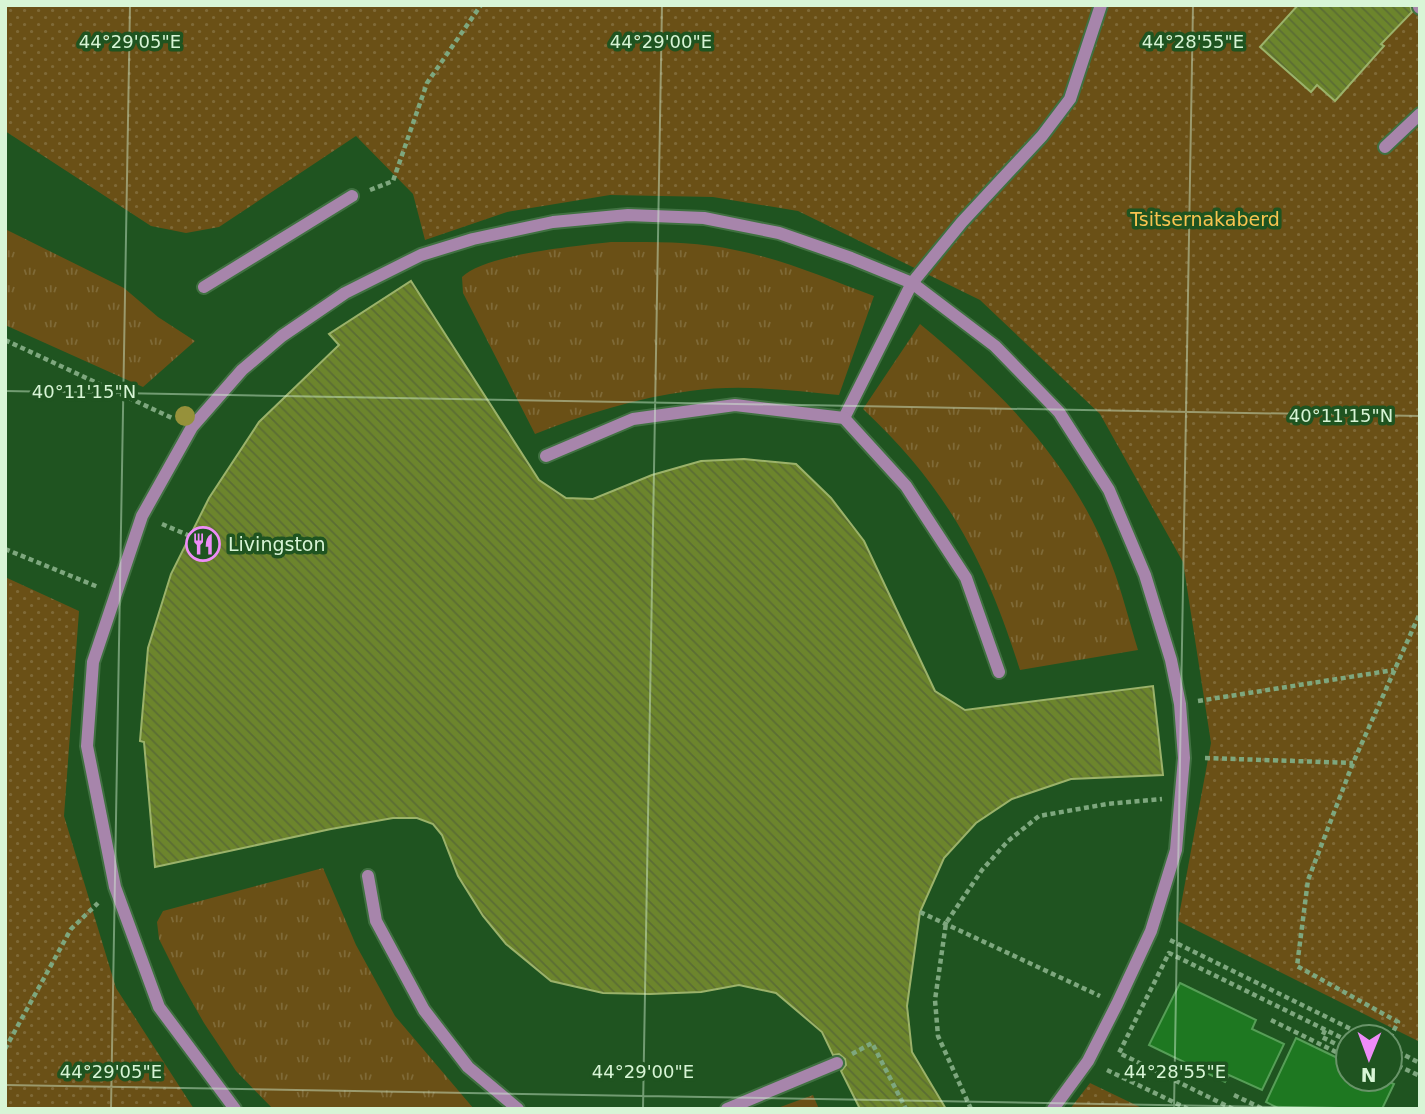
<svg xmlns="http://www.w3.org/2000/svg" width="1425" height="1114" font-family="'DejaVu Sans',sans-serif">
<defs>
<pattern id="grass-tufts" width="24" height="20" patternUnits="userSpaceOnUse" patternTransform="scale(1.75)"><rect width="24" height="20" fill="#6a5016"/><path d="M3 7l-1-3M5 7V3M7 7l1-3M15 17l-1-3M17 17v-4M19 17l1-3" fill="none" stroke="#7f6a37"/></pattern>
<pattern id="park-dots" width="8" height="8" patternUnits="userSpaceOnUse" patternTransform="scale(1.75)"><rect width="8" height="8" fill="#6a5016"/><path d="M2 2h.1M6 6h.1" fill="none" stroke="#7f6a37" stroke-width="1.8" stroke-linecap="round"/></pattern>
<pattern id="building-back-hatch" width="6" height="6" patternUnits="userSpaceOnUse" patternTransform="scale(1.75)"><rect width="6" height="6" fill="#6c852c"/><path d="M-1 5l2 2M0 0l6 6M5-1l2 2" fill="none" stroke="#5b6d34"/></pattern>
</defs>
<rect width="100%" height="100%" fill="#1f5420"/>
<g fill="url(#grass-tufts)">
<path d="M5,229L124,288L158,317L195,341L143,387L5,325Z"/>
<path d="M611,242C652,242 695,241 735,250C782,259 828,279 874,296L839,395C791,390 738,384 690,391C636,398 585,414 535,434L463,293L462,277C485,254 577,246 611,242Z"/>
<path d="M920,324C1000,390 1074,464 1111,563C1122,591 1129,621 1138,650L1020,670C985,560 948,489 863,409Z"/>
<path d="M323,868L356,945L395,1016L474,1109H273L236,1071L204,1023L180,981L159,939L157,922L163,911Z"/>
<path d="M813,1095L819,1109H775Z"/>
</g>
<g fill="url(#park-dots)">
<path d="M5,5H1420V1042L1178,921L1211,743L1183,562L1100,414L980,300L798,211L713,197L610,195L507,212L425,240L413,194L356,136L219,227L186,233L151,226L5,131Z"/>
<path d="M5,577L79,611L64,816L116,988L194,1109H5Z"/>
<path d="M1090,1083L1144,1109H1070Z"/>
</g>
<g fill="#1e7821" stroke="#569e57" stroke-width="2">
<path d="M1180,983L1256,1020L1252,1029L1284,1044L1262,1090L1229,1075L1225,1082L1149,1045Z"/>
<path d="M1296,1038L1348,1063V1079H1382L1394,1084L1382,1109H1280L1266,1102Z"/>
</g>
<g fill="url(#building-back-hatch)" stroke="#9bb26a" stroke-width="2">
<path d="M1298,5H1410L1412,12L1381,44L1384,46L1335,101L1317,85L1311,92L1260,47Z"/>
<path d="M411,281L539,480L566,498L593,499L652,475L701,461L744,459L796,464L831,498L864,541L935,691L965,710L1153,686L1163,775L1071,779L1012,799L976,823L944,858L920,912L907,1006L912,1052L946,1109H860L841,1071L846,1065L845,1059L839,1054L833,1055L822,1032L776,993L739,985L701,992L650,994L603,993L551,981L506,944L483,916L458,876L442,835L433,824L417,818H393L331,829L155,867L144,742L140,741L148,648L171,574L209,498L259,422L339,345L329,334Z"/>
</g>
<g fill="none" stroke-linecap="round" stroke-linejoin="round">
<g stroke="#407141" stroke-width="16">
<g id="service">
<path d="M1419,7L1420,8"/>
<path d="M1385,147L1420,114"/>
<path d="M204,287L352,196"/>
<path d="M844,418L912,283L962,222L1042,136L1070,99L1101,5"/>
<path d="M546,456L633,419L735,405L844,418L906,486L966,578L999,672"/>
<path d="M368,876L376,921L424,1010L468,1067L518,1109"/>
<path d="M235,1109L159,1007L115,887L87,746L93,662L142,516L192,427L242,370L282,336L345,293L421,255L473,239L553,222L628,215L704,218L779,233L851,258L912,283L995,346L1059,412L1109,490L1145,575L1171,660L1180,704L1184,758L1176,850L1151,931L1117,1004L1088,1061L1053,1109"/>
<path d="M727,1109L837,1063"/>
</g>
</g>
<g stroke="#7ea77e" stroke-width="4.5" stroke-dasharray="5 3.5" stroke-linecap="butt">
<path d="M370,190L393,181L427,83L481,5"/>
<path d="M5,340L172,418"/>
<path d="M162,524L190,536"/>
<path d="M5,549L98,587"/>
<path d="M1198,701L1394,670"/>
<path d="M1205,758L1353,763"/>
<path d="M920,912L1100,996"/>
<path d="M1170,940L1367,1037"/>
<path d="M1271,1020L1348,1058"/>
<path d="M1325,1030L1322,1037L1348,1050"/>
<path d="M1390,1038L1398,1022L1297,966L1308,880L1353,763L1420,613"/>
<path d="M1390,1048L1420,1063"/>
<path d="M5,1049L71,929L98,903"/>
<path d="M852,1054L872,1043L906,1109"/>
<path d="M1390,1062L1420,1076"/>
<path d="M1107,1070L1188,1109"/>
<path d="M1234,1095L1263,1109"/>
<path d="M971,1109L938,1036L935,1000L946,923L982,870L1008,841L1039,816L1107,804L1162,799"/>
<path d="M1233,1109L1119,1053L1169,953L1348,1041"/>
</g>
<use href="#service" stroke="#a785ab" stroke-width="12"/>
</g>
<circle fill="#96913a" cx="185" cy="416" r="10"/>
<path fill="none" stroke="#d8f5d6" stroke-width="2" stroke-opacity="0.45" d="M5,391L1420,416M5,1085L1394,1109M111,1109L130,5M643,1109L662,5M1174,1109L1193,5"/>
<defs>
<g id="restaurant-ring" transform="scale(1.75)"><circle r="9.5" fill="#1f5420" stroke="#ee8cf8" stroke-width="1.5"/><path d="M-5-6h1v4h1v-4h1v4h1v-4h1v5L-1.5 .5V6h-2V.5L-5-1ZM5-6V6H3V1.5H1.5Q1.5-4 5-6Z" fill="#ee8cf8"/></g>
</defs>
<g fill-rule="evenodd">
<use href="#restaurant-ring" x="203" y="544"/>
</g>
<g text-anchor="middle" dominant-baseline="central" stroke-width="7" stroke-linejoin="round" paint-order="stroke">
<g font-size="19" fill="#f8c350" stroke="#1f5420">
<text x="1205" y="219">Tsitsernakaberd</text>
</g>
<g font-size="19" fill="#d8f5d6" stroke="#1f5420" text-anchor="start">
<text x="228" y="544">Livingston</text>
</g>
</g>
<g font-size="18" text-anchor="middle" fill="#d8f5d6" stroke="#1f5420" stroke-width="7" stroke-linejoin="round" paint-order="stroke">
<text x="130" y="48">44°29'05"E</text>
<text x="661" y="48">44°29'00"E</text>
<text x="1193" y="48">44°28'55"E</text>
<text x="84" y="398">40°11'15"N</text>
<text x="1341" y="422">40°11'15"N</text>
<text x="111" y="1078">44°29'05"E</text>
<text x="643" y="1078">44°29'00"E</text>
<text x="1175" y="1078">44°28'55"E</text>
</g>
<rect width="1425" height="1114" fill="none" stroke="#d8f5d6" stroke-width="14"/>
<g transform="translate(1369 1058) rotate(181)"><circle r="33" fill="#1f5420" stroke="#699469" stroke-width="2"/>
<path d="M0-5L12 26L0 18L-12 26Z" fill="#ee8cf8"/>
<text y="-10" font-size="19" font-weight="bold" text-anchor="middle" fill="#d8f5d6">N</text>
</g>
</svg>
